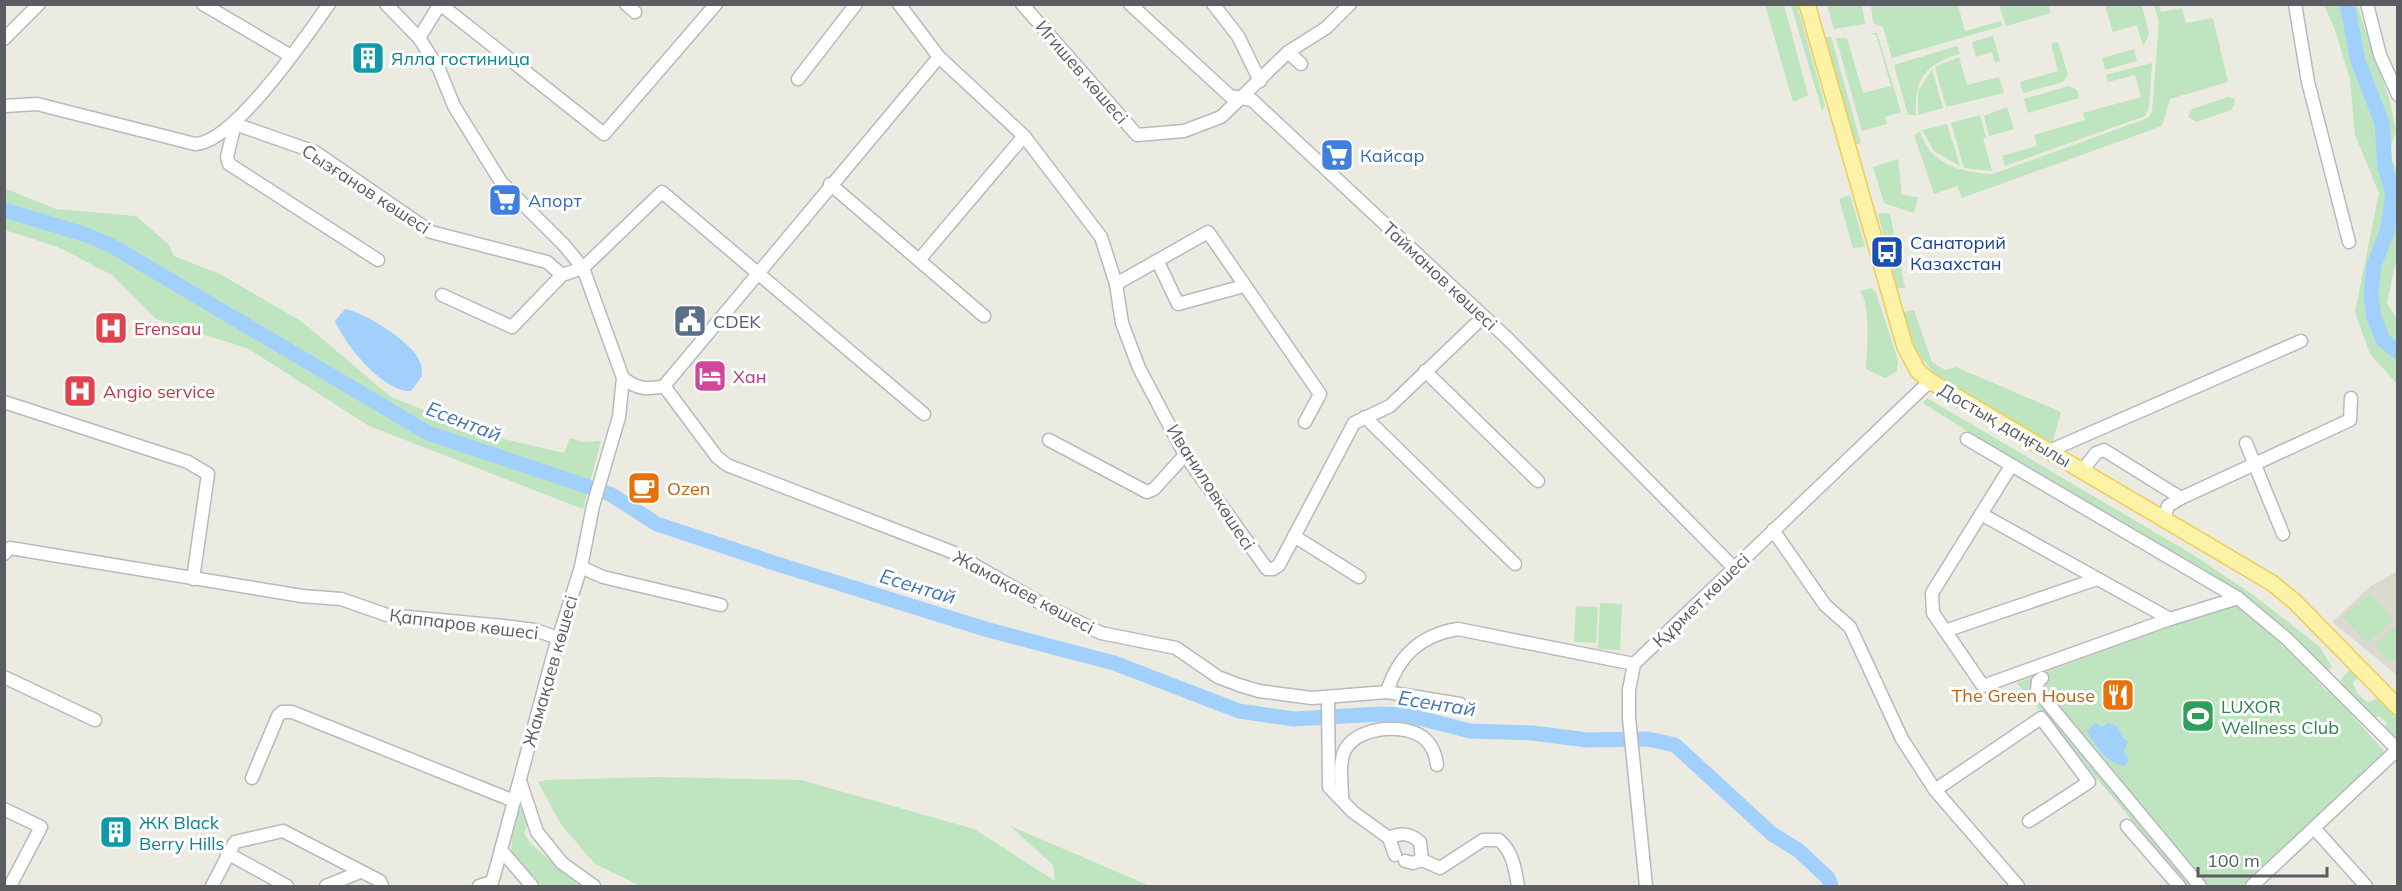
<svg xmlns="http://www.w3.org/2000/svg" width="2402" height="891" font-family="Mulish,sans-serif">
<rect width="100%" height="100%" fill="#ecebe1"/>
<path fill="#dcdacf" d="M2397,571V675L2332,622L2371,586Z"/>
<g fill="#bee4c0">
<path d="M1765,5H1784L1808,95L1793,102Z"/>
<path d="M1791,5H1797L1825,105L1822,111Z"/>
<path d="M1827,5H1862L1865,24L1834,29Z"/>
<path d="M1871,5H1958L1965,31L2001,21L2002,26L1892,58L1883,27L1873,23Z"/>
<path d="M1999,5H2048L2051,13L2006,26Z"/>
<path d="M2105,5H2142L2149,34L2143,46L2137,25L2113,32Z"/>
<path d="M2154,5H2159L2161,12L2182,8L2186,23L2213,18L2228,82L2170,99L2162,126L1962,198L1957,186L1934,194L1914,135L1920,131C1929,164 1962,173 1993,174L2148,118L2152,112L2159,21Z"/>
<path d="M2324,5H2357L2390,102L2396,131L2388,154L2397,170L2398,251L2387,303L2397,319V384L2370,354L2355,312L2379,193L2355,135L2350,79L2335,30Z"/>
<path d="M1870,33H1877L1901,112L1885,117L1887,124L1862,131L1836,38H1847L1863,93L1891,86L1876,35Z"/>
<path d="M1993,36L2000,61L1995,63L1992,52L1976,57L1972,42Z"/>
<path d="M1825,37H1831L1861,143L1855,145Z"/>
<path d="M2058,42L2068,74L2063,82L2023,93L2020,82L2058,71L2051,44Z"/>
<path d="M1957,46L1960,54C1925,64 1914,79 1916,115H1908L1894,65Z"/>
<path d="M2134,49L2137,61L2105,70L2102,58Z"/>
<path d="M1959,57L1967,85L1999,77L2004,93L1946,107L1935,67Z"/>
<path d="M2152,63L2149,108L2145,116L2005,166L2002,156L2037,146L2034,135L2085,120L2083,113L2141,97L2135,75L2108,82L2106,75Z"/>
<path d="M1932,69L1943,108L1918,115V91Z"/>
<path d="M2069,86L2077,90L2079,98L2028,113L2024,99Z"/>
<path d="M2228,97L2234,98L2235,103L2231,110L2196,122L2188,117L2192,109Z"/>
<path d="M2007,107L2014,129L1989,136L1984,116Z"/>
<path d="M1980,115L1986,137L1983,138L1992,171L1964,168L1951,123Z"/>
<path d="M1947,124L1960,166L1934,151L1922,130Z"/>
<path d="M1898,159L1902,195L1918,197L1914,213L1884,203L1873,167Z"/>
<path d="M4,188L56,209L136,216L169,245L174,256L220,274L301,321L391,397L486,435L564,453L570,438L583,442L601,441L583,509L369,426L249,349L156,319L112,275L58,247L5,230Z"/>
<path d="M1850,195L1865,247L1853,248L1839,199Z"/>
<path d="M1878,213L1890,214L1905,288H1897Z"/>
<path d="M1871,288L1876,293L1898,360L1897,371L1885,378L1866,369C1867,350 1871,304 1860,291Z"/>
<path d="M1914,310L1932,362L1945,370L1956,367L2061,412L2052,444L1935,373C1916,355 1910,337 1903,312Z"/>
<path d="M1927,398L2195,556L2252,594L2319,646L2332,667L2325,675L2288,636L1923,403Z"/>
<path d="M2370,593L2394,620L2367,643L2343,617Z"/>
<path d="M2235,602L2296,658L2327,691L2330,690L2383,750V755L2244,886H2187L2017,683Z"/>
<path d="M1600,603L1622,604L1620,650L1598,649Z"/>
<path d="M1576,606L1598,607L1596,643L1574,642Z"/>
<path d="M2396,626L2397,658L2388,661L2374,644Z"/>
<path d="M2350,669L2357,678L2353,683L2357,693L2368,703L2378,698L2397,718V743L2384,729L2387,723L2379,716L2374,718L2343,688L2340,681Z"/>
<path d="M656,777L801,780L974,829L1055,881L1053,865L1010,826L1150,886H641L595,864L560,823L538,782L546,780Z"/>
<path d="M523,806L529,822L524,833L531,844L580,886H543L533,876L529,879L511,856C512,842 511,816 523,806Z"/>
</g>
<g fill="#a1d0fd">
<path d="M345,309C364,312 414,343 420,362C422,366 422,372 422,376L411,391C383,392 345,345 335,321Z"/>
<path d="M2095,723L2102,727L2108,723L2117,726L2123,738L2128,741L2124,751L2129,759L2126,765C2111,768 2093,744 2087,731Z"/>
</g>
<g fill="none" stroke-linecap="round" stroke-linejoin="round">
<g stroke="#a1d0fd" stroke-width="15">
<path d="M2347,4L2358,61L2382,123L2385,167L2393,194L2387,232L2374,265L2371,296L2374,317L2383,340L2398,352"/>
<path d="M4,210L87,235L112,246L428,433L610,494L657,524L774,563L985,629L1114,663L1239,711L1294,719L1380,714L1407,715L1470,731L1533,733L1587,740L1648,739L1675,745L1772,834L1798,850L1828,878L1831,886"/>
</g>
<g stroke="#b7b9be" stroke-width="15">
<g id="minor">
<path d="M203,4L291,56"/>
<path d="M386,4L419,38L439,69L454,106L501,182L564,245L583,268L623,378L619,417L593,506L581,567L554,652L495,872L492,882L479,886"/>
<path d="M626,4L635,12"/>
<path d="M899,4L939,57L1024,136L1101,237L1116,284L1122,323L1139,368L1185,455L1267,569H1273L1279,565L1354,423L1390,406L1483,317"/>
<path d="M1022,4L1137,135L1184,131L1221,117L1288,52L1326,28L1350,4"/>
<path d="M1130,4L1230,96L1252,100L1508,339L1734,568"/>
<path d="M1213,4L1238,36L1260,81"/>
<path d="M2295,4L2308,82L2349,242"/>
<path d="M2367,4L2380,55L2398,95"/>
<path d="M419,38L440,4L604,134L716,4"/>
<path d="M4,39L39,4"/>
<path d="M1288,52L1301,64"/>
<path d="M798,79L856,4"/>
<path d="M4,106L37,104L195,144C234,143 306,37 329,4"/>
<path d="M235,124L315,152L431,232L547,262L562,275L583,268L662,192L924,414"/>
<path d="M235,124L227,157L229,164L378,260"/>
<path d="M830,184L984,316"/>
<path d="M919,260L1024,136"/>
<path d="M1158,262L1178,304L1244,286"/>
<path d="M1116,284L1208,232L1320,394L1305,422"/>
<path d="M442,295L512,327L562,275"/>
<path d="M1425,371L1538,481"/>
<path d="M623,378C637,389 647,390 664,386L939,57"/>
<path d="M664,386L717,457L727,465L952,552L1042,604L1101,633L1176,648L1218,677L1239,685L1259,691L1312,698L1387,692L1460,704"/>
<path d="M4,402L188,462L208,474L193,579"/>
<path d="M1365,417L1515,564"/>
<path d="M1967,439L2238,598L2287,639L2398,750"/>
<path d="M1049,440L1147,492L1154,489L1185,455"/>
<path d="M2246,443L2283,534"/>
<path d="M2049,451L2301,341"/>
<path d="M2011,466L1932,593L1933,613L1983,686L2170,619L2238,598"/>
<path d="M2082,471L2096,453L2104,450L2181,498"/>
<path d="M1981,514L2170,619"/>
<path d="M2164,519L2168,506L2181,498L2350,420L2351,398"/>
<path d="M1773,530L1825,605L1850,627L1902,739L1935,790"/>
<path d="M1294,536L1359,577"/>
<path d="M4,554L10,548L302,596L341,599L387,615L503,626L535,630L558,638"/>
<path d="M581,567L603,577L721,605"/>
<path d="M1945,631L2097,579"/>
<path d="M4,677L95,720"/>
<path d="M2042,678L2038,681L2037,690L2200,886"/>
<path d="M1387,692C1398,656 1420,635 1458,629L1634,664"/>
<path d="M1328,699L1329,787L1353,812L1389,838L1395,855"/>
<path d="M252,778L278,716L282,712H292L514,801"/>
<path d="M520,781L537,832L562,863L594,886"/>
<path d="M1342,798C1342,783 1338,761 1346,748C1360,726 1408,722 1426,740C1433,747 1436,756 1437,765"/>
<path d="M4,809L41,827L10,886"/>
<path d="M2127,826L2179,886"/>
<path d="M2314,828L2366,886"/>
<path d="M1389,838C1401,832 1410,833 1420,842L1422,860"/>
<path d="M501,850L532,886"/>
<path d="M227,853L287,886"/>
<path d="M1422,860L1440,868L1483,840H1499C1513,852 1515,869 1518,886"/>
<path d="M1405,861L1413,863L1422,860"/>
<path d="M212,886L235,842L283,831L380,881L382,886"/>
<path d="M326,886L360,872"/>
<path d="M1646,886L1629,718V690L1634,664L1930,381"/>
<path d="M2018,886L1935,790L2041,718L2089,782L2029,821"/>
<path d="M2252,886L2397,750"/>
</g>
</g>
<g stroke="#eecc59" stroke-width="18">
<path id="major" d="M1807,4L1905,347L1918,371L1930,381L2272,583L2294,601L2398,707"/>
</g>
<use href="#minor" stroke="#fff" stroke-width="12"/>
<use href="#major" stroke="#fdf3a6" stroke-width="15"/>
</g>
<defs>
<g id="building-square" transform="scale(1.725)"><rect x="-9" y="-9" width="18" height="18" rx="4" fill="#0f9aa8" stroke="#fff"/><path d="M-4-6H4V6H1V3H-1V6H-4ZM-2.5-4.3h1.7v1.8h-1.7ZM.8-4.3h1.7v1.8H.8ZM-2.5-1h1.7V.8h-1.7ZM.8-1h1.7V.8H.8Z" fill="#fff"/></g>
<g id="supermarket-square" transform="scale(1.725)"><rect x="-9" y="-9" width="18" height="18" rx="4" fill="#3f7fe0" stroke="#fff"/><path d="M-6-5.5h2.5l.6 2H6L4.5 2H-2.5L-4.4-4H-6ZM-1.5 3.2a1.3 1.3 0 1 0 .1 0ZM3 3.2a1.3 1.3 0 1 0 .1 0Z" fill="#fff"/></g>
<g id="bus-square" transform="scale(1.725)"><rect x="-9" y="-9" width="18" height="18" rx="4" fill="#1a4fb4" stroke="#fff"/><path d="M-5-6H5V4H4V6H2V4H-2V6H-4V4H-5ZM-3.5-4V0h7V-4ZM-3.5 1.2v1.5H-2V1.2ZM2 1.2v1.5H3.5V1.2Z" fill="#fff"/></g>
<g id="civic-square" transform="scale(1.725)"><rect x="-9" y="-9" width="18" height="18" rx="4" fill="#5c6f8a" stroke="#fff"/><path d="M-.6-6.5H3V-4.5H.6V-3L4-1V1h2V6H-6V1h2V-1L-.6-3ZM-1.2 2.5V6h2.4V2.5Z" fill="#fff"/></g>
<g id="hospital-square" transform="scale(1.725)"><rect x="-9" y="-9" width="18" height="18" rx="4" fill="#e0444e" stroke="#fff"/><path d="M-5-5h3v3.5h4V-5h3V5h-3V1.5h-4V5h-3Z" fill="#fff"/></g>
<g id="hotel-square" transform="scale(1.725)"><rect x="-9" y="-9" width="18" height="18" rx="4" fill="#d1479c" stroke="#fff"/><path d="M-6-4.5h1.5V1H6V5H4.5V3h-9V5H-6ZM-4 0a1.8 1.8 0 1 1 3.6 0ZM.5 0V-2.5h3Q6-2.5 6 0Z" fill="#fff"/></g>
<g id="cafe-square" transform="scale(1.725)"><rect x="-9" y="-9" width="18" height="18" rx="4" fill="#e8710a" stroke="#fff"/><path d="M-5.5-4.5H6V0H3Q3 3.5 0 3.5H-2.5Q-5.5 3.5-5.5 0ZM3-3.2v2h1.7v-2ZM-6 4.5H4V6H-6Z" fill="#fff"/></g>
<g id="restaurant-square" transform="scale(1.725)"><rect x="-9" y="-9" width="18" height="18" rx="4" fill="#e8710a" stroke="#fff"/><path d="M-5-6h1v4h1v-4h1v4h1v-4h1v5L-1.5 .5V6h-2V.5L-5-1ZM5-6V6H3V1.5H1.5Q1.5-4 5-6Z" fill="#fff"/></g>
<g id="stadium-square" transform="scale(1.725)"><rect x="-9" y="-9" width="18" height="18" rx="4" fill="#2e9e5b" stroke="#fff"/><path d="M0-5a6.5 5 0 1 0 0 10a6.5 5 0 1 0 0-10ZM-3.5-1.8h7v3.6h-7Z" fill="#fff"/></g>
</defs>
<g fill-rule="evenodd">
<use href="#building-square" x="368" y="58"/>
<use href="#supermarket-square" x="1337" y="155"/>
<use href="#supermarket-square" x="505" y="200"/>
<use href="#bus-square" x="1887" y="252"/>
<use href="#civic-square" x="690" y="321"/>
<use href="#hospital-square" x="111" y="328"/>
<use href="#hotel-square" x="710" y="376"/>
<use href="#hospital-square" x="80" y="391"/>
<use href="#cafe-square" x="644" y="488"/>
<use href="#restaurant-square" x="2118" y="695"/>
<use href="#stadium-square" x="2198" y="716"/>
<use href="#building-square" x="116" y="832"/>
</g>
<g text-anchor="middle" dominant-baseline="central" stroke-width="6" stroke-linejoin="round" paint-order="stroke">
<g font-size="18" fill="#0d838f" stroke="#fff" text-anchor="start">
<text x="391" y="58">Ялла гостиница</text>
<text x="139" y="822">ЖК Black<tspan x="139" dy="21">Berry Hills</tspan></text>
</g>
<g font-size="18" fill="#5a5d62" stroke="#fff">
<text transform="translate(1082 72) rotate(49)">Игишев көшесі</text>
<text transform="translate(366 189) rotate(33)">Сызғанов көшесі</text>
<text transform="translate(1440 276) rotate(43)">Тайманов көшесі</text>
<text transform="translate(2005 425) rotate(30)">Достық даңғылы</text>
<text transform="translate(1211 487) rotate(57)">Иваниловкөшесі</text>
<text transform="translate(1024 592) rotate(28)">Жамақаев көшесі</text>
<text transform="translate(1701 600) rotate(-44)">Құрмет көшесі</text>
<text transform="translate(464 624) rotate(7)">Қаппаров көшесі</text>
<text transform="translate(550 671) rotate(-74)">Жамақаев көшесі</text>
</g>
<g font-size="18" fill="#366cbe" stroke="#fff" text-anchor="start">
<text x="1360" y="155">Кайсар</text>
<text x="528" y="200">Апорт</text>
</g>
<g font-size="18" fill="#164399" stroke="#fff" text-anchor="start">
<text x="1910" y="242">Санаторий<tspan x="1910" dy="21">Казахстан</tspan></text>
</g>
<g font-size="18" fill="#4e5e75" stroke="#fff" text-anchor="start">
<text x="713" y="321">CDEK</text>
</g>
<g font-size="18" fill="#be3a42" stroke="#fff" text-anchor="start">
<text x="134" y="328">Erensau</text>
<text x="103" y="391">Angio service</text>
</g>
<g font-size="18" fill="#b23c85" stroke="#fff" text-anchor="start">
<text x="733" y="376">Хан</text>
</g>
<g font-size="18" fill="#c56008" stroke="#fff" text-anchor="start">
<text x="667" y="488">Ozen</text>
<text x="2095" y="695" text-anchor="end">The Green House</text>
</g>
<g font-size="18" fill="#27864d" stroke="#fff" text-anchor="start">
<text x="2221" y="706">LUXOR<tspan x="2221" dy="21">Wellness Club</tspan></text>
</g>
<g font-size="20" font-style="italic" fill="#4175b6" stroke="#fff">
<text transform="translate(464 421) rotate(21)">Есентай</text>
<text transform="translate(918 586) rotate(17)">Есентай</text>
<text transform="translate(1437 703) rotate(9)">Есентай</text>
</g>
</g>
<rect width="2402" height="891" fill="none" stroke="#5a5d62" stroke-width="12"/>
<path d="M2198 867v9h129v-9" fill="none" stroke="#5a5d62" stroke-width="3"/>
<text x="2207" y="867" font-size="18" fill="#5a5d62" stroke="#ffffff" stroke-width="4.5" paint-order="stroke">100 m</text>
</svg>
